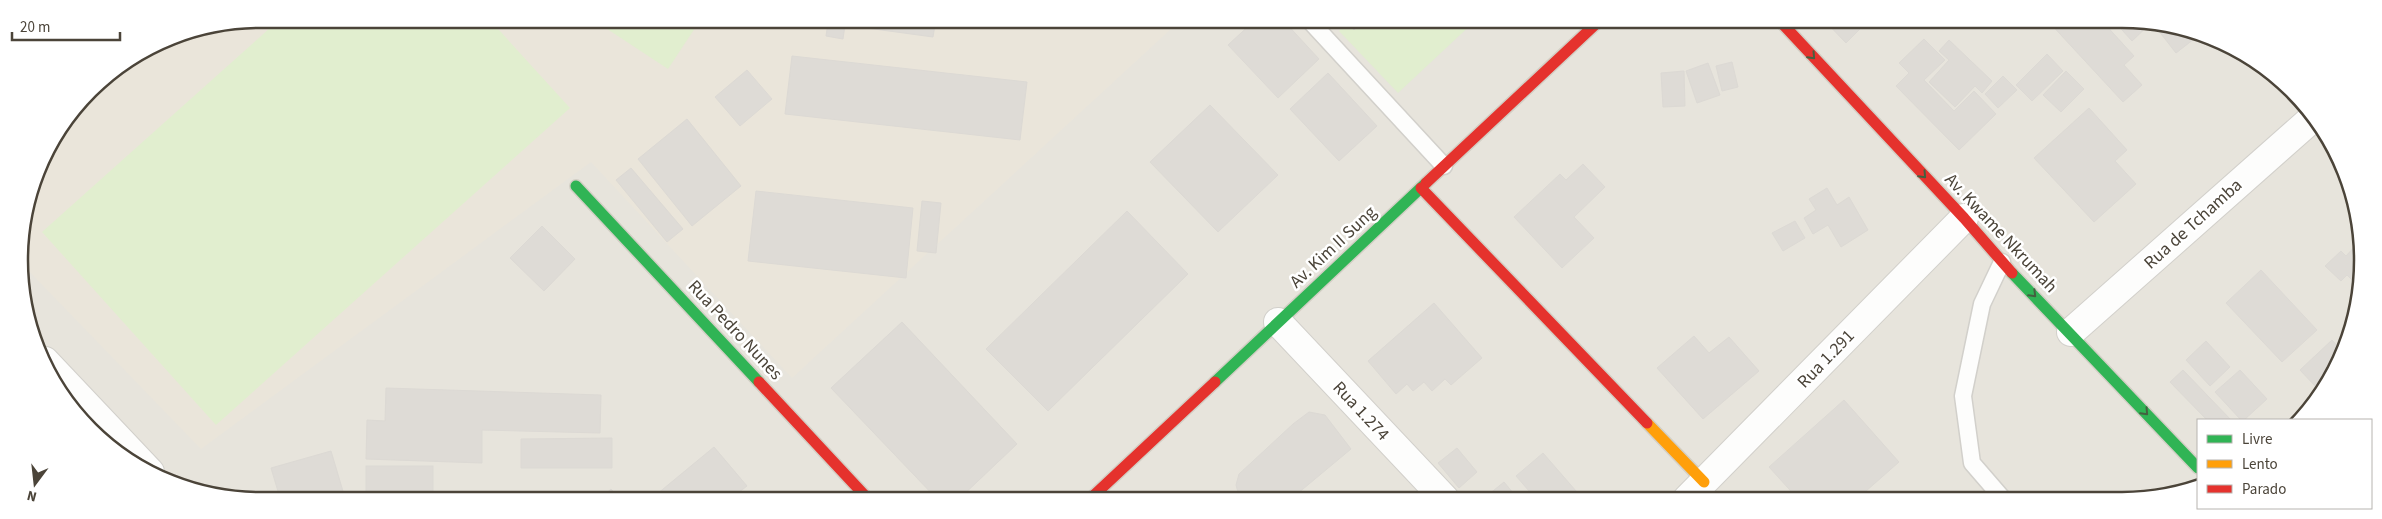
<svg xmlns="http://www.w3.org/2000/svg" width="2382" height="519" font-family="'Source Sans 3',sans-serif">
<rect width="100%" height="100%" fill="#f4f2ee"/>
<path fill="#e7e4dc" d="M260,19L2154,21L2243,51L2313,113L2355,197L2361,291L2339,366L2299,420H2198V484L2139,500L228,498L139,468L78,418L32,337L19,244L37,167L89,89L168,37Z"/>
<path fill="#eae5da" d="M259,19L1163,20L1171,29L792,378L591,162L201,449L22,264L19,244L37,167L89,89L168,37Z"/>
<g fill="#e1eecf">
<path d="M280,19H489L570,108L216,425L42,232Z"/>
<path d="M592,19H701L668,69Z"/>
<path d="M1364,20H1369L1375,27L1383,20H1476L1398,93L1339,31L1347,23L1354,30Z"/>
</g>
<g fill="#dedbd6" stroke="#dcd9d4">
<path d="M936,19L933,37L845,25L843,39L826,36L828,23L813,20Z"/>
<path d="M1255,20H1283L1319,59L1278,98L1228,45Z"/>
<path d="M1345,20H1364L1354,30Z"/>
<path d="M1369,20H1383L1375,27Z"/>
<path d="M1824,20H1869L1846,43Z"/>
<path d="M2048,21H2102L2134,56L2124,65L2142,85L2123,102Z"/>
<path d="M2114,21H2153L2132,41Z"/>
<path d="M2165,25L2190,33L2194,39L2176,53L2158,30Z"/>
<path d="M1924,39L1945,60L1924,80L1954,111L1974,91L1996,114L1959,150L1896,86L1909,73L1899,63Z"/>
<path d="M1949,40L1992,81L1982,93L1975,86L1955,107L1929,82L1949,60L1939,51Z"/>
<path d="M2047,54L2063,71L2032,101L2016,85Z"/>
<path d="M792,56L1027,82L1020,140L785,114Z"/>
<path d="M1732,62L1738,87L1722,91L1716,66Z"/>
<path d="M1708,63L1720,95L1697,103L1686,71Z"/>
<path d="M747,70L772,99L740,126L715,97Z"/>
<path d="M1684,71L1685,106L1663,107L1661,73Z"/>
<path d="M2066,71L2084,89L2061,112L2043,95Z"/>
<path d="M1328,73L1377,126L1339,161L1290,109Z"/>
<path d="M2003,76L2017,90L1998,108L1985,94Z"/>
<path d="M1210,105L1278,175L1218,232L1150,162Z"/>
<path d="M2089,108L2127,150L2115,161L2136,184L2094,222L2034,158Z"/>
<path d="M687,119L741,186L692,226L638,159Z"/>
<path d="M1583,164L1605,187L1574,217L1594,238L1562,268L1514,217L1560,174L1566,180Z"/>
<path d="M631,168L683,229L667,242L616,180Z"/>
<path d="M1827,188L1837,205L1849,197L1868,230L1841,247L1828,225L1813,234L1804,218L1816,210L1809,199Z"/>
<path d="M756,191L913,208L906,278L748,261Z"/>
<path d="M922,201L941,203L936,253L917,251Z"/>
<path d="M1127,211L1188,274L1048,411L986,349Z"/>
<path d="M1795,221L1805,238L1783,251L1772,233Z"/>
<path d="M542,226L575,259L544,291L510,258Z"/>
<path d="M2358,243L2361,289L2347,275L2341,281L2325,266L2341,251L2346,256Z"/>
<path d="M2261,270L2317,330L2282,362L2226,303Z"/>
<path d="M1434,303L1482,358L1451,385L1445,379L1432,391L1424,382L1413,391L1407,384L1396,394L1368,361Z"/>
<path d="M902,322L1017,444L959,499H937L831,388Z"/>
<path d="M1694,336L1709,353L1729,337L1759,371L1703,419L1657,368Z"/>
<path d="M2332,340L2343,352L2339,366L2316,387L2300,370Z"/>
<path d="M2206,341L2230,367L2210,386L2186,360Z"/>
<path d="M2183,370L2231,420H2207L2170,382Z"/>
<path d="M2240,370L2267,399L2244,420H2241L2215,392Z"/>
<path d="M386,388L601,395L600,433L482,430V463L366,459L367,420L385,421Z"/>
<path d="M1844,400L1899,462L1857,499H1798L1769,467Z"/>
<path d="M1309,412L1325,415L1351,449L1291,499H1240L1236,485L1239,474L1293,424Z"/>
<path d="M612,438V468H521V439Z"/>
<path d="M714,447L747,486L734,496L736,499H651Z"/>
<path d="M1457,448L1477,472L1459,488L1438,463Z"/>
<path d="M331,451L345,498H280L271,468Z"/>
<path d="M1543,453L1583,499H1536L1516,476Z"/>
<rect x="366" y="466" width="67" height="32"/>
<path d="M1504,482L1518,499H1483Z"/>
<path d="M611,489L620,499H600Z"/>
<path d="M456,492L530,496V498H455Z"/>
<path d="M1900,494L1905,500H1894Z"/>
</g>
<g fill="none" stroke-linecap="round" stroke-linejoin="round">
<g stroke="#d2d0cb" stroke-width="19">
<g id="lane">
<path d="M1309,20L1444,166"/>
<path d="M2002,262L1982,304L1963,396L1972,463L2004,500"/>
</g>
</g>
<g stroke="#d2d0cb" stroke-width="30">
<g id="street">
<path d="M1278,322L1445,499"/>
<path d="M2071,332L2315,116"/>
<path d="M45,361L150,472"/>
<path d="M1687,499L1964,218"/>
</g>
</g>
<g stroke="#d3cfc5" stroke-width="14">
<g id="fast">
<path d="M576,186L759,382"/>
<path d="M2012,273L2198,468"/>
<path d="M1215,382L1426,183"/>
</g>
</g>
<g stroke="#d3cfc5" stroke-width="14">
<path id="slow" d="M1647,423L1704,482"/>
</g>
<g stroke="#d3cfc5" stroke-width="14">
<g id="jam">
<path d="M1779,20L1964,218L2012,273"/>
<path d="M1426,183L1600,20"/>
<path d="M1421,188L1647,423"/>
<path d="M759,382L868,499"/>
<path d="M1090,499L1215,382"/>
</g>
</g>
<use href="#lane" stroke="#fdfdfc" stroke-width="16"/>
<use href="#street" stroke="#fdfdfc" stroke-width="28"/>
<use href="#fast" stroke="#30b455" stroke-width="11"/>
<use href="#slow" stroke="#ff9f0a" stroke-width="11"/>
<use href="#jam" stroke="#e5322d" stroke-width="11"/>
</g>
<defs><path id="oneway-chevron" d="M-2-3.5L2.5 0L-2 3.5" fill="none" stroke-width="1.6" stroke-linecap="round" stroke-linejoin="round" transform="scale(1.25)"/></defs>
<g stroke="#446040">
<use href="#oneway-chevron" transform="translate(1812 56) rotate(47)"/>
<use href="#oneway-chevron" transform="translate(1923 175) rotate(47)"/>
<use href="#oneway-chevron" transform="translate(2033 294) rotate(45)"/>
<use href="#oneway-chevron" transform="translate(2145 412) rotate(47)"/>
</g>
<g text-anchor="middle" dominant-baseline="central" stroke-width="5" stroke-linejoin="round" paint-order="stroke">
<g font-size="18" fill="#4b4439" stroke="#fff">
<text transform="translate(2193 224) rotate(-42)">Rua de Tchamba</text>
<text transform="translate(2001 233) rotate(47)">Av. Kwame Nkrumah</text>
<text transform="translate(1333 247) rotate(-43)">Av. Kim II Sung</text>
<text transform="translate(735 330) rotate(47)">Rua Pedro Nunes</text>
<text transform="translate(1826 359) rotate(-46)">Rua 1.291</text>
<text transform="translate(1361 411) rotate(47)">Rua 1.274</text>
</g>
</g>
<path d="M0 0H2382V519H0ZM260 28H2122A232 232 0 0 1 2354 260V260A232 232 0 0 1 2122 492H260A232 232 0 0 1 28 260V260A232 232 0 0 1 260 28Z" fill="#fff" fill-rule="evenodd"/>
<path fill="none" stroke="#4b4439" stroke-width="2.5" d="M260 28H2122A232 232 0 0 1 2354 260V260A232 232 0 0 1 2122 492H260A232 232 0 0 1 28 260V260A232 232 0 0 1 260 28Z"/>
<rect x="2197" y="419" width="175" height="90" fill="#ffffff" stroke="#b7b4b0"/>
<rect x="2207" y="435" width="25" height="8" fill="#30b455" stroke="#b7b4b0"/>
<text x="2242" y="444" font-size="15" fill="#4b4439">Livre</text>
<rect x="2207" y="460" width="25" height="8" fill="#ff9f0a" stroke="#b7b4b0"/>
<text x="2242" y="469" font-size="15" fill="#4b4439">Lento</text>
<rect x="2207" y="485" width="25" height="8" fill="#e5322d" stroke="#b7b4b0"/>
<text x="2242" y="494" font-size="15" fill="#4b4439">Parado</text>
<g transform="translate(35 484) rotate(195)" stroke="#ffffff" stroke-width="4" paint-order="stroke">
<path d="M0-4L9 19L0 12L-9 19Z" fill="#4b4439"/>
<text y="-8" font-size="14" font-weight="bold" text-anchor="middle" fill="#4b4439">N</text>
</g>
<path d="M12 32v8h108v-8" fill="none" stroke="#4b4439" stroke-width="2.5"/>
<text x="20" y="32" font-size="15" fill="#4b4439" stroke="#ffffff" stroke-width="4" paint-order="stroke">20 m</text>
</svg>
